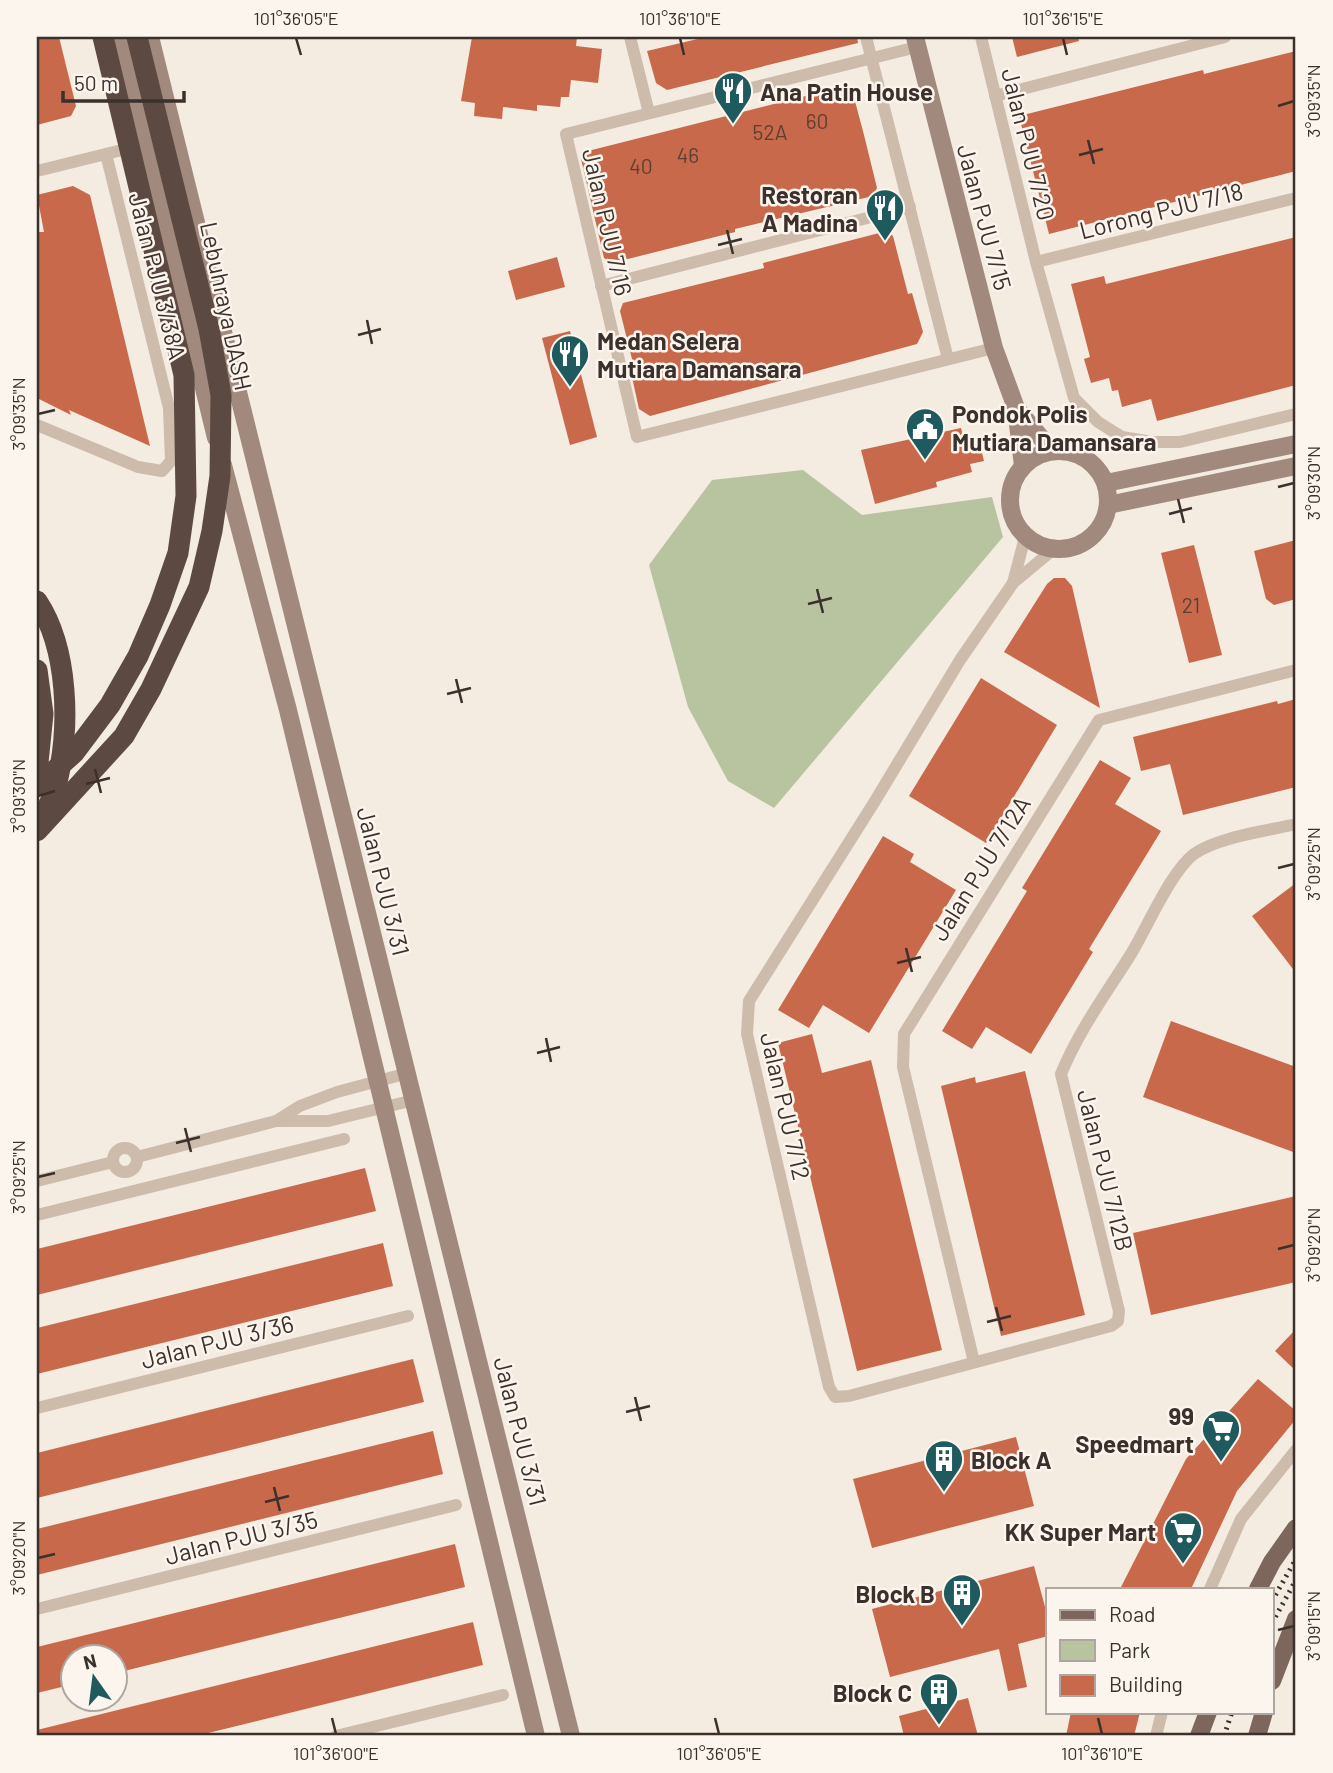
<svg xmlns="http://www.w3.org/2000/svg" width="1333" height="1773" font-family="Barlow,sans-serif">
<rect width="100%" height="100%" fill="#f4ebe1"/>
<path fill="#b8c4a0" d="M803,470L862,515L992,497L1003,537L774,808L728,781L688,707L649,565L712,480Z"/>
<g fill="#c8694b">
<path d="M37,37H59L76,106L71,116L37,125Z"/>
<path d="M472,37H577L576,46L602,49L598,83L571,80L569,97H561L560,107L537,105V111L503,107L502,119L474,116L475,103L461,101Z"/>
<path d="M706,37H857L858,43L667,90L656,83L647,51Z"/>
<path d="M1012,37H1078L1079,41L1017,57Z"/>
<path d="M1296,51V171L1049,234L1019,116L1203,70L1204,74Z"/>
<path d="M845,86L852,90L864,135L877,188L873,196L735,229V232L612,263L604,258L581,159L584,152Z"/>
<path d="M73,186L90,195L150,446L69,410L71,415L37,398V232H44L37,195Z"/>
<path d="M887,231L893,236L908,294L912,293L923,332L917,344L650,416L639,409L630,368L634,367L620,311L623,303L764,268L763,263Z"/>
<path d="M1296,237V385L1157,421L1151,399L1122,407L1118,390L1112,391L1109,378L1091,383L1084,359L1090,357L1071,284L1104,276L1106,284Z"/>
<path d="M557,257L565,287L516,300L508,271Z"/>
<path d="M570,331L597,437L570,445L542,338Z"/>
<path d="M961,428L966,448L980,445L984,461L970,464L972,472L936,482L937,487L875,504L861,450Z"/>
<path d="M1296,540V599L1274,605L1266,599L1254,551Z"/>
<path d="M1194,545L1222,655L1189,663L1161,553Z"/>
<path d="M1054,578H1065L1072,586L1100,708L1004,652L1047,584Z"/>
<path d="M981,678L1057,725L986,843L909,796Z"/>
<path d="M1296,699V787L1183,815L1170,764L1141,771L1133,737L1277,701L1278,704Z"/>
<path d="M1100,760L1131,778L1115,804L1161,831L1089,949L1093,952L1031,1054L986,1027L972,1049L942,1031L1027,891L1022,888Z"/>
<path d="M883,836L914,854L910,862L956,890L869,1033L823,1005L809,1028L778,1010Z"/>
<path d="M1296,883V973L1252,916Z"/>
<path d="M1171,1021L1296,1067V1153L1143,1097Z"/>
<path d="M812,1034L822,1073L871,1060L942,1350L857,1371L778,1043Z"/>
<path d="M1025,1071L1085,1315L1001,1336L941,1086L975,1077L976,1083Z"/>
<path d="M365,1168L376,1211L37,1295V1249Z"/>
<path d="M1296,1196V1282L1151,1315L1133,1233Z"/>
<path d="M383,1243L393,1286L37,1374V1328Z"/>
<path d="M1296,1329V1371L1275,1351Z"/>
<path d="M413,1359L424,1402L37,1498V1453Z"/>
<path d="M1258,1379L1296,1411V1419L1237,1491L1191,1589H1120L1186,1459Z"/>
<path d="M433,1431L443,1474L37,1575V1529Z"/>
<path d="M1016,1437L1034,1506L872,1548L853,1479Z"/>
<path d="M455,1544L465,1587L116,1673V1657H74V1684L37,1693V1647Z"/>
<path d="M1034,1566L1048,1618V1636L1018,1644L1027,1687L1008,1691L999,1649L890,1677L872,1609Z"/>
<path d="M473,1622L483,1665L196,1736H37V1730Z"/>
<path d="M968,1698L978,1736H904L899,1716Z"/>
<path d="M1071,1712H1140L1134,1736H1066Z"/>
</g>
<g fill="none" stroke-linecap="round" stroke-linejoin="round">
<g stroke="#cdbbac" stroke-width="12">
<path d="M630,37L649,113"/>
<path d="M866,37L948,359"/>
<path d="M981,37L1036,262L1074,398L1098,422L1122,437L1152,442H1180L1296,414"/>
<path d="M917,47L566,134L637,437L994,348"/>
<path d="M995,96L1225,37"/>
<path d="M37,171L134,147"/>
<path d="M1036,262L1296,198"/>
<path d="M601,286L910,207"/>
<path d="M37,425L138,467L162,471L171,461L169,408L106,154"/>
<path d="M1054,549L1013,583L960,660L875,801L749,1001L747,1034L829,1387L835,1397L849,1396L1111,1326L1118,1321L1119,1311L1061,1074C1079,1030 1106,994 1131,954C1147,928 1171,871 1194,854C1218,837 1267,831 1296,824"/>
<path d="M1013,583L1025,537"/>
<path d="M276,1121H328L414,1100"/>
<circle cx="125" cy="1160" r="12"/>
<path d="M137,1157L276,1121L300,1106L337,1092L408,1073"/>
<path d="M37,1181L113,1162"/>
<path d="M37,1215L344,1139"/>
<path d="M974,1362L903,1067L904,1034L1099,720L1296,670"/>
<path d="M37,1408L408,1316"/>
<path d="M1210,1589L1241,1519L1296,1450"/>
<path d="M37,1609L456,1505"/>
<path d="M336,1736L503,1695"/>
<path d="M1156,1736L1162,1712"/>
</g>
<g stroke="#a18a7d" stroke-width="18">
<path d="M119,37L216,438"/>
<path d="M150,37L571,1736"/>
<path d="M915,37L994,348L1016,408L1023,466"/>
<path d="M1016,408L1052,451"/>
<circle cx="1059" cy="500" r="49"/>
<path d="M223,465L288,710L536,1736"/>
<path d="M1106,483L1296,444"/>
<path d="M1108,505L1296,466"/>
</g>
<g stroke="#7d675c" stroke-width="18">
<path d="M1258,1589L1272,1562L1296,1528"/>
<path d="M1272,1681L1296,1619"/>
<path d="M1199,1736L1208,1712"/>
<path d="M1257,1736L1264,1712"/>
</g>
<g stroke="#5c4a42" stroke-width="21">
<path d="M37,601C69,649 70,728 57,782C54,798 44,813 38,828"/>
<path d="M37,670L43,714L37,772"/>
</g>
<g stroke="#3b302b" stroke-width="5" stroke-dasharray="2 5" stroke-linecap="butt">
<path d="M1272,1601L1296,1559"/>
<path d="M1272,1623L1296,1580"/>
<path d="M1224,1736L1232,1712"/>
</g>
<g stroke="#5c4a42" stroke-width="21">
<path d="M37,786L74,753L110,705L138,656L160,605L178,553L186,496L184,375L103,37"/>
<path d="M37,831L124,736L151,689L199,587L212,531L220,476L221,395L209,329L137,37"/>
</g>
</g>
<path fill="none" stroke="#3b302b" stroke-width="2.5" d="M296,38L301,55M680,38L684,55M1063,38L1067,55M1278,106L1294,101M1088,140L1094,164M1079,155L1103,149M727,230L733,254M718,245L742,239M367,320L372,344M358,335L381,329M38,414L55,410M1278,487L1294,483M1178,499L1184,523M1169,514L1192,508M817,589L823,613M808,604L832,598M456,679L462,703M447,694L471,688M95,769L101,793M86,784L110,778M38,796L55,791M1278,868L1294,864M906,948L912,972M897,963L921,957M546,1038L551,1062M537,1053L560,1047M185,1128L191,1152M176,1143L200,1137M38,1177L55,1173M1278,1249L1294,1245M996,1307L1002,1331M987,1322L1011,1316M635,1397L641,1421M626,1412L650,1406M274,1487L280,1511M265,1502L289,1496M38,1558L55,1554M1278,1630L1294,1626M332,1718L336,1734M715,1718L719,1734M1098,1718L1102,1734"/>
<defs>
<g id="restaurant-pin" transform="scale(2.0125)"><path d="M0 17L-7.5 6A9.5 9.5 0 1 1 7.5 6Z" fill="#1f5a5e" stroke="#fbf5ee"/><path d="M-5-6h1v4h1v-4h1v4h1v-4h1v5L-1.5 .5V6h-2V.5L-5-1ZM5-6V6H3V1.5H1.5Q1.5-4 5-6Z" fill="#fff"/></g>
<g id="civic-pin" transform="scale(2.0125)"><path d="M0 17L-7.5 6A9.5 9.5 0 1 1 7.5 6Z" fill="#1f5a5e" stroke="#fbf5ee"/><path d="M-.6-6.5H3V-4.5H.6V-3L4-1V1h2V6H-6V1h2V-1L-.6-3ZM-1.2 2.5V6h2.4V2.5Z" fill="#fff"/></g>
<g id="supermarket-pin" transform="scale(2.0125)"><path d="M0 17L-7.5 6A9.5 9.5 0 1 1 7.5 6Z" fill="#1f5a5e" stroke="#fbf5ee"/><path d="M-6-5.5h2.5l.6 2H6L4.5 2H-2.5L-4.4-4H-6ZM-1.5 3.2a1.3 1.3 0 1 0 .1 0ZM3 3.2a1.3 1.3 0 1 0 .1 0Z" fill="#fff"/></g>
<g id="building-pin" transform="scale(2.0125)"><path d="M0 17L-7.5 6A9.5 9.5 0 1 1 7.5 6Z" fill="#1f5a5e" stroke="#fbf5ee"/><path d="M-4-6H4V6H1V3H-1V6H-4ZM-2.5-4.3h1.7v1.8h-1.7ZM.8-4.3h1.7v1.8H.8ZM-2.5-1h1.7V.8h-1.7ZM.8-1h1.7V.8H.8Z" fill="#fff"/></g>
</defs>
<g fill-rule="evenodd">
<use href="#restaurant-pin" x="733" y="91"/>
<use href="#restaurant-pin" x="885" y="208"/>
<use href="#restaurant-pin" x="570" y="354"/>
<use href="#civic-pin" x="925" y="427"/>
<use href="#supermarket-pin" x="1221" y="1429"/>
<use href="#building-pin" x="944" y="1459"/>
<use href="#supermarket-pin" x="1183" y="1531"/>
<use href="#building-pin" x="962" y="1593"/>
<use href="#building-pin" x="939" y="1692"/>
</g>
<g text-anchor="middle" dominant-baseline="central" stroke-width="5" stroke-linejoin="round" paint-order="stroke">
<g font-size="21" fill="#5e3e33">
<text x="817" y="120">60</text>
<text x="770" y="131">52A</text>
<text x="688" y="154">46</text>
<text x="641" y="165">40</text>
<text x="1191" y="604">21</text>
</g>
<g font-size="24" font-weight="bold" fill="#3b302b" stroke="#fbf5ee" text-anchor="end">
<text x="760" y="91" text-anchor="start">Ana Patin House</text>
<text x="858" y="194">Restoran<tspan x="858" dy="28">A Madina</tspan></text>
<text x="597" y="340" text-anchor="start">Medan Selera<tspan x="597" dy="28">Mutiara Damansara</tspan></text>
<text x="952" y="413" text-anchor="start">Pondok Polis<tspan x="952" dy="28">Mutiara Damansara</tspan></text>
<text x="1194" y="1415">99<tspan x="1194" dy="28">Speedmart</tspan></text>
<text x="971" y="1459" text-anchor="start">Block A</text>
<text x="1156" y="1531">KK Super Mart</text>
<text x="935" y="1593">Block B</text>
<text x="912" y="1692">Block C</text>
</g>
<g font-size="24" fill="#3b302b" stroke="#fbf5ee">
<text transform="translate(1029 144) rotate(76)">Jalan PJU 7/20</text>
<text transform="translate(1161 210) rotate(-14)">Lorong PJU 7/18</text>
<text transform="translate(985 217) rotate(75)">Jalan PJU 7/15</text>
<text transform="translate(608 222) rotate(77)">Jalan PJU 7/16</text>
<text transform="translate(158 276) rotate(76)">Jalan PJU 3/38A</text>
<text transform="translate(227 306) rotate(78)">Lebuhraya DASH</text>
<text transform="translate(980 868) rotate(-58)">Jalan PJU 7/12A</text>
<text transform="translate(384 881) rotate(76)">Jalan PJU 3/31</text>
<text transform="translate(786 1106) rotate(77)">Jalan PJU 7/12</text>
<text transform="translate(1106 1170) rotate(76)">Jalan PJU 7/12B</text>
<text transform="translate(217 1341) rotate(-14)">Jalan PJU 3/36</text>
<text transform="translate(521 1431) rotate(76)">Jalan PJU 3/31</text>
<text transform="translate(241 1537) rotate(-14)">Jalan PJU 3/35</text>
</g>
</g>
<rect width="1333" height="1773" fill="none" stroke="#fbf5ee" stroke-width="77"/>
<rect x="1046" y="1588" width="228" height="126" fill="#fbf5ee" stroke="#aea6a0" stroke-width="2"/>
<rect x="1060" y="1610" width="35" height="10" fill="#7d675c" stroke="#aea6a0" stroke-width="2"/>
<text x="1109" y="1622" font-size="21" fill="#3b302b">Road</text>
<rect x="1060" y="1640" width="35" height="21" fill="#b8c4a0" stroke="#aea6a0" stroke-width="2"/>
<text x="1109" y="1658" font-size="21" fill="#3b302b">Park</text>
<rect x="1060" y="1675" width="35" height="21" fill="#c8694b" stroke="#aea6a0" stroke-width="2"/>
<text x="1109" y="1692" font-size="21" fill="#3b302b">Building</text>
<g transform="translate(94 1678) rotate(346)"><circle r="33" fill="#fbf5ee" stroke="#aea6a0" stroke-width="2"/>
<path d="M0-5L12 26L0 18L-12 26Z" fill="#1f5a5e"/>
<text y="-10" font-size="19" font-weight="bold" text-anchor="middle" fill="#3b302b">N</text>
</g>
<path d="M63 91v10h121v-10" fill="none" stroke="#3b302b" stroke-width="3.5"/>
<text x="74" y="91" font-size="21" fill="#3b302b" stroke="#fbf5ee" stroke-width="5" paint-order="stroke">50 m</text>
<rect x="38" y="38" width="1256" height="1696" fill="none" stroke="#3b302b" stroke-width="2.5"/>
<g font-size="18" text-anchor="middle" fill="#3b302b">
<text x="296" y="25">101°36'05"E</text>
<text x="680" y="25">101°36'10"E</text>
<text x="1063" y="25">101°36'15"E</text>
<text transform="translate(1314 101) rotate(-90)" y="6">3°09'35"N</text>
<text transform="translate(19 414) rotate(-90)" y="6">3°09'35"N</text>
<text transform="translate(1314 483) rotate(-90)" y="6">3°09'30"N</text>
<text transform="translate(19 796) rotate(-90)" y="6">3°09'30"N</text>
<text transform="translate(1314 864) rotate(-90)" y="6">3°09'25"N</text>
<text transform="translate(19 1177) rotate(-90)" y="6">3°09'25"N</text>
<text transform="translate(1314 1245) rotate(-90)" y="6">3°09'20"N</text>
<text transform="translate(19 1558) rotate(-90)" y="6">3°09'20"N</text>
<text transform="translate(1314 1626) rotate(-90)" y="6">3°09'15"N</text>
<text x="336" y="1760">101°36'00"E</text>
<text x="719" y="1760">101°36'05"E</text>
<text x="1102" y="1760">101°36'10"E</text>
</g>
</svg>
